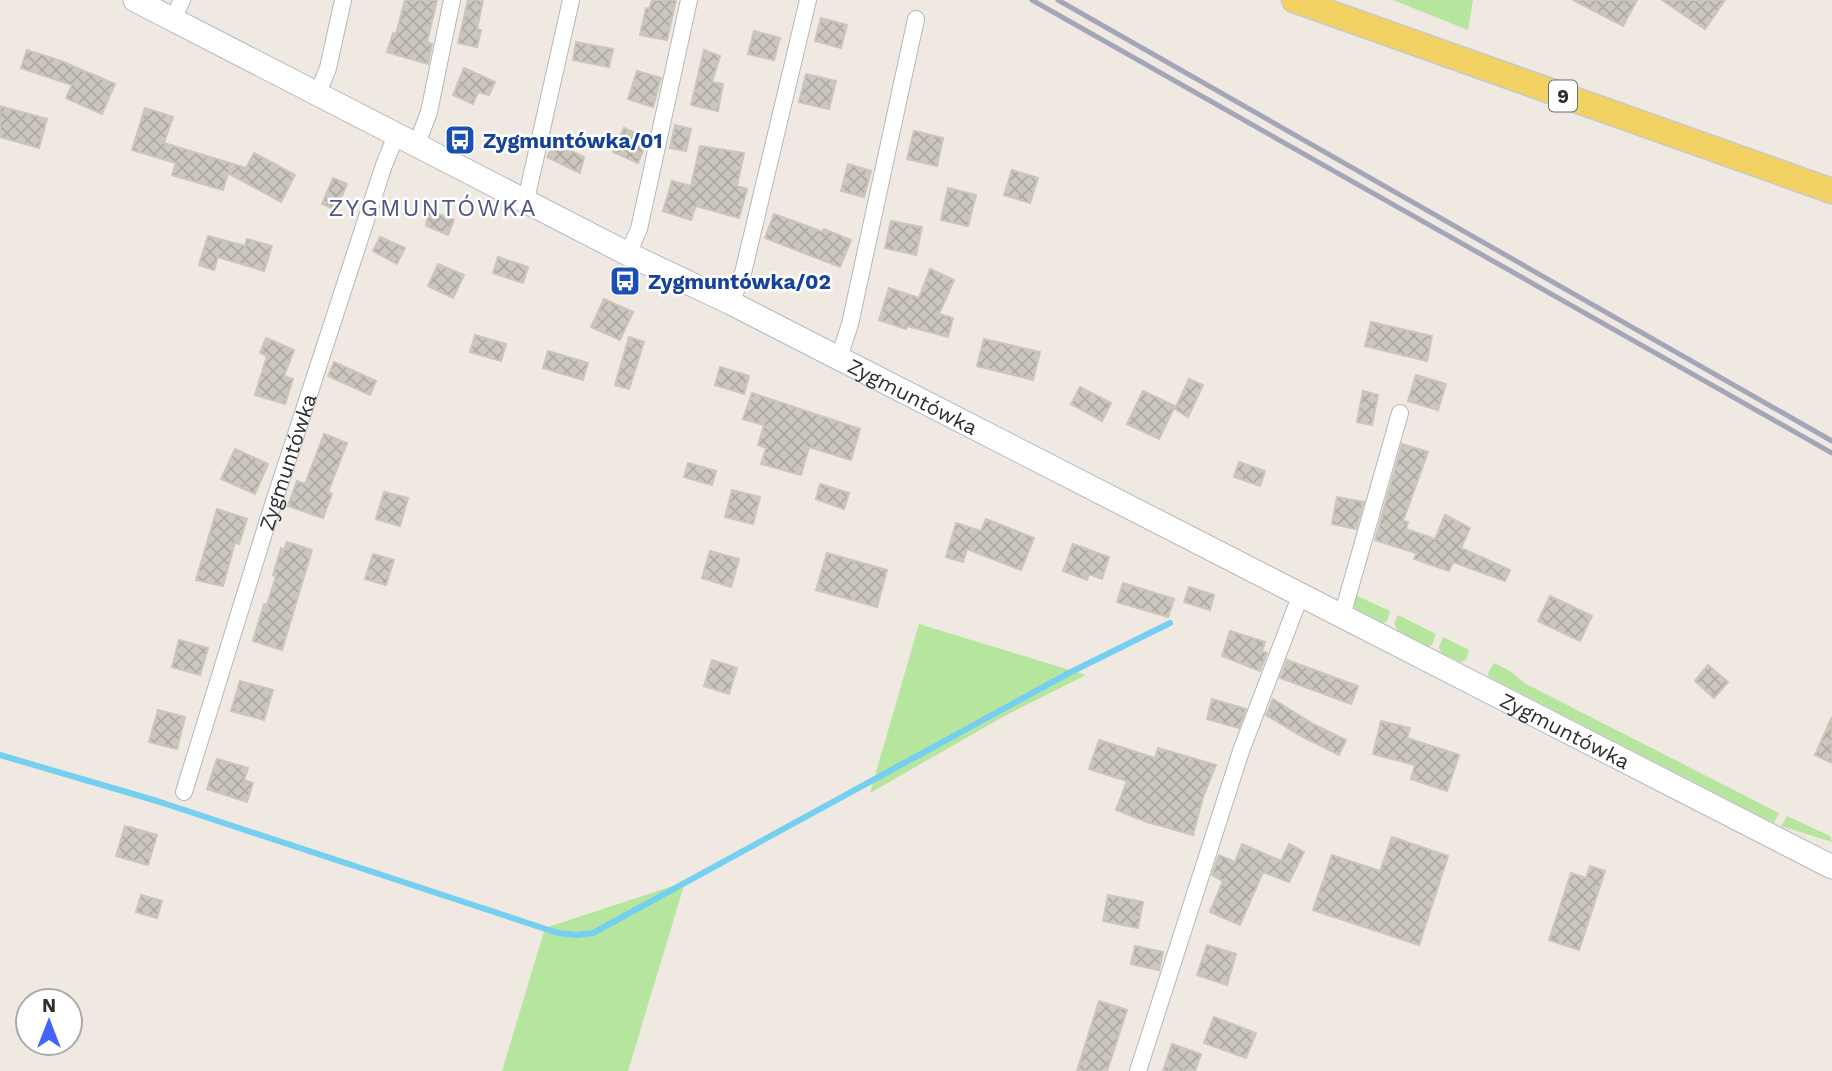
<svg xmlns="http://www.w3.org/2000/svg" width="1832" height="1071" font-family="'Work Sans',sans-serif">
<defs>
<pattern id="building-cross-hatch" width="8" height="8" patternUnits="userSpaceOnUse" patternTransform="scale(1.75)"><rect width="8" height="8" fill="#cbc7bf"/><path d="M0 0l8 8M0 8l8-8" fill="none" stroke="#afaba4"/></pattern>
</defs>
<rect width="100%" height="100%" fill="#efe9e1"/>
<g fill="#b6e59e">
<path d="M1393,0H1473L1468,30Z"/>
<path d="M1355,595L1390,611L1387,621L1383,623L1354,608Z"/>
<path d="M1398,615L1436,634L1432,645L1428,647L1397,630L1394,623Z"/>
<path d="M919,624L1086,675L1008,714L870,793Z"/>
<path d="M1443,637L1469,650L1466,660L1461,662L1441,653L1439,647Z"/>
<path d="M1494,663L1510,671L1526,684L1779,813L1774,823L1489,677L1488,673Z"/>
<path d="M1787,816L1830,836L1832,842L1781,826Z"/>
<path d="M685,882L628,1071H502L545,928Z"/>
</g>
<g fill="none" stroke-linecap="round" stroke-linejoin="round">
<path stroke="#75cff0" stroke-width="6" d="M0,755L157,801L558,933L577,935L593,933L1069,673L1170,623"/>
</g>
<g fill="url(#building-cross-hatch)" stroke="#cbc5ba" stroke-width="2">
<path d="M405,0H437L427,42L432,44L428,64L387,52L393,33L396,34Z"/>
<path d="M468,0H483L477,29L481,30L477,47L458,43Z"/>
<path d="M652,0H676L667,40L640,35L646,8L649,9Z"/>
<path d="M1573,0H1637L1623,26Z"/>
<path d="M1662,0H1725L1705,29Z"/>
<path d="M821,18L847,25L841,48L815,41Z"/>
<path d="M754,31L780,38L774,60L748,54Z"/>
<path d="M576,42L613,49L609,67L573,60Z"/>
<path d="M27,50L61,61L115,84L102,114L66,98L72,85L21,68Z"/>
<path d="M704,50L720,56L712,82L723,84L718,111L691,105Z"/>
<path d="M464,68L495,82L489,95L478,92L473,104L453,95Z"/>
<path d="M637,71L661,78L653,107L628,99Z"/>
<path d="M806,74L836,81L829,109L799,102Z"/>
<path d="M0,106L47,119L39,148L0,137Z"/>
<path d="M145,108L173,117L164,143L246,168L254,153L295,175L281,202L228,173L223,190L172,175L176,163L132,150Z"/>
<path d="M675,125L691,129L686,151L670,148Z"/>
<path d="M624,128L648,139L638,163L613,152Z"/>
<path d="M914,131L943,138L937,166L907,159Z"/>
<path d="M554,143L584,157L580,173L547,157Z"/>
<path d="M700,146L744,153L737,186L747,189L739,218L696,206L691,220L663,211L672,181L691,186Z"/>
<path d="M848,164L871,171L864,197L841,191Z"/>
<path d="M1012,170L1038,178L1030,203L1004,195Z"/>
<path d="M333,178L347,184L336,210L322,204Z"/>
<path d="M948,188L976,195L968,226L941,220Z"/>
<path d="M429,210L454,220L448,235L426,226Z"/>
<path d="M774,214L823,232L824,229L851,240L840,267L765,238Z"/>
<path d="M891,221L922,227L916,255L885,248Z"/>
<path d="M208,236L245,246L247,239L272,246L264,271L218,257L214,270L199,265Z"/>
<path d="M380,237L405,248L397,264L373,251Z"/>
<path d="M498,257L528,267L523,283L493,273Z"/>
<path d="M438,264L464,275L453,298L428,286Z"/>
<path d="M930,269L954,280L939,314L953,318L948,337L907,326L906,329L879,320L889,288L919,298Z"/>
<path d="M604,299L633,312L620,340L591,327Z"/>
<path d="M1371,322L1432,336L1427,361L1365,346Z"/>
<path d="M475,335L506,344L501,361L470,352Z"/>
<path d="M629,337L644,342L629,389L615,385Z"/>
<path d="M266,338L294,350L284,376L293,379L285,404L255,395L267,356L260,353Z"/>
<path d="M984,339L1040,352L1033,380L977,366Z"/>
<path d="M548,351L588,363L583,380L543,368Z"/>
<path d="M334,362L376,381L370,395L328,376Z"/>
<path d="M720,367L749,376L744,394L715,385Z"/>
<path d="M1416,375L1446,384L1438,410L1408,401Z"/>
<path d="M1189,379L1203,385L1188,417L1175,409Z"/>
<path d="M1080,387L1111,403L1102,421L1071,404Z"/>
<path d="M1143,391L1175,406L1159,439L1127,424Z"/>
<path d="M1363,391L1378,395L1372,425L1357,422Z"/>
<path d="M752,393L860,429L851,460L809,447L801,475L761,464L766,448L758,445L764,425L743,419Z"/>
<path d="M324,434L347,443L328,492L332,494L323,518L288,506L297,481L305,484Z"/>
<path d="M1402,444L1428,452L1403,521L1408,522L1406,529L1435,539L1445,515L1470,528L1461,548L1510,570L1505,581L1453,562L1449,571L1414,559L1416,553L1375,540Z"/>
<path d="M235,449L268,464L255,494L221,479Z"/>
<path d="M1239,462L1265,471L1260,486L1234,477Z"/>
<path d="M688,463L716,471L712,485L684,477Z"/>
<path d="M820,484L849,493L844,509L816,499Z"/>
<path d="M732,490L760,497L753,524L725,517Z"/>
<path d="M384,492L408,498L400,526L376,519Z"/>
<path d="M1337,497L1364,502L1356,529L1332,524Z"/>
<path d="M217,509L247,519L239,544L235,542L223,586L196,580Z"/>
<path d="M986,519L1034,538L1021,570L967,549L963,562L946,557L956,523L981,531Z"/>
<path d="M287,542L312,550L282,650L253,641L264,604L267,605L276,576L273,575L281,548L284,550Z"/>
<path d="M1073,544L1109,557L1102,579L1089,574L1087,580L1063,571Z"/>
<path d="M710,551L739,559L731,587L702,578Z"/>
<path d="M827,553L887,570L877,607L816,590Z"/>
<path d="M373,554L394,560L386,585L365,579Z"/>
<path d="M1123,583L1174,599L1168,617L1117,602Z"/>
<path d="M1189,587L1214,595L1210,610L1184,602Z"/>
<path d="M1550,596L1592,616L1580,641L1538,621Z"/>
<path d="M1230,631L1265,642L1262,651L1267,653L1260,671L1222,656Z"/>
<path d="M179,640L208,648L200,675L172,667Z"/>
<path d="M712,660L737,668L729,694L704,686Z"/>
<path d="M1287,660L1358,686L1351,704L1280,678Z"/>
<path d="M1708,665L1728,682L1714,698L1695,681Z"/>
<path d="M240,681L273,690L264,720L231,711Z"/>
<path d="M1212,699L1246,709L1239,728L1207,719Z"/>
<path d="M1273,699L1315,725L1346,740L1339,755L1303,737L1266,715Z"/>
<path d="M158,710L185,717L177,749L149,742Z"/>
<path d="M1832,717V763L1815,755Z"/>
<path d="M1381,721L1410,728L1407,738L1459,755L1447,791L1411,779L1415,765L1373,754Z"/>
<path d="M1099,740L1155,758L1158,748L1216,765L1203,797L1193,835L1147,822L1116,810L1127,781L1089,769Z"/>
<path d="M217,759L248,768L244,780L253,783L247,802L207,789Z"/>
<path d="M125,826L157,835L148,865L116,856Z"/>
<path d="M1392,837L1448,856L1419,945L1313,910L1332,855L1380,871Z"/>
<path d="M1242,844L1281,861L1289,844L1304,852L1289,882L1263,872L1240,925L1210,912L1223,881L1212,875L1219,855L1235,862Z"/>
<path d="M1590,866L1605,871L1579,950L1549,940L1571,873L1586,878Z"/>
<path d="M141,895L162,901L157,918L136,912Z"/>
<path d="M1108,895L1143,902L1138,928L1103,921Z"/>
<path d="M1207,945L1236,954L1227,985L1197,975Z"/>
<path d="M1135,946L1163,952L1159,970L1131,964Z"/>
<path d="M1099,1001L1127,1010L1107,1071H1077Z"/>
<path d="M1214,1017L1256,1033L1246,1058L1204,1043Z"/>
<path d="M1172,1044L1201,1054L1195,1071H1163Z"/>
</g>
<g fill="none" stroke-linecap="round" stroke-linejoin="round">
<g stroke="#b4b7c1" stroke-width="18">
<g id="street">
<path d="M173,19L182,0"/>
<path d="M318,93L328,68L343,0"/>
<path d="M417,144L429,112L452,0"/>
<path d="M526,200L571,0"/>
<path d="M628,254L639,229L689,0"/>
<path d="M731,303L743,273L808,0"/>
<path d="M839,358L850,324L916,19"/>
<path d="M1342,616L1400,413"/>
<path id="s1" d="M184,792L268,520L384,165L397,133"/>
<path d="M1138,1071L1241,751L1301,594"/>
</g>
</g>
<g stroke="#b4b7c1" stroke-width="25">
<g id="secondary">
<path id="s2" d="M135,0L628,254L731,303L1832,867"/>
</g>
</g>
<g stroke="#c9c9c9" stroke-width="27">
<path id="primary" d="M1294,0L1832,191"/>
</g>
<use href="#street" stroke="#fff" stroke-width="16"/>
<use href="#secondary" stroke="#fff" stroke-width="23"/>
<use href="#primary" stroke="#f2d163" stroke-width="24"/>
<g stroke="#a3a6b8" stroke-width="5">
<path d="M1032,0L1832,453"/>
<path d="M1058,0L1832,441"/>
</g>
</g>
<defs>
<g id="bus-square" transform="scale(1.575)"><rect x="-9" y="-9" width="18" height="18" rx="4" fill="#1a4fb4" stroke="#fff"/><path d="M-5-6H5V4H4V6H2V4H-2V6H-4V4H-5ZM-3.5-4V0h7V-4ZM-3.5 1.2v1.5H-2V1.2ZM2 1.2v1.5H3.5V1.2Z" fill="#fff"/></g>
</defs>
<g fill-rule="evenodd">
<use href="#bus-square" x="460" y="140"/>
<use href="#bus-square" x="625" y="281"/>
</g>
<g text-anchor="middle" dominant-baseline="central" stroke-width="5" stroke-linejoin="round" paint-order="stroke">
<rect fill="#fff" stroke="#6d6d6d" stroke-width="2" x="1549" y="80.5" width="28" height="31" rx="5"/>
<g font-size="19" font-weight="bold" fill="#2e2e2e">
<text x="1563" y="96">9</text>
</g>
<g font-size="21" font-weight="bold" fill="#164399" stroke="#fff" text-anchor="start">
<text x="483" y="140">Zygmuntówka/01</text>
<text x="648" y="281">Zygmuntówka/02</text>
</g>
<g font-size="21" fill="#2e2e2e" stroke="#fff">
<text stroke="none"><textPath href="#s2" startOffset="873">Zygmuntówka</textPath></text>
<text stroke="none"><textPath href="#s1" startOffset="346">Zygmuntówka</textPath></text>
<text stroke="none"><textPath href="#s2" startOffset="1606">Zygmuntówka</textPath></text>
</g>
<g font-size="24" letter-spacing="2" fill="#4d5680" stroke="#fff">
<text x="433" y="208">ZYGMUNTÓWKA</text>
</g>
</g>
<g transform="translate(49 1022)"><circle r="33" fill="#ffffff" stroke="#ababab" stroke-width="2"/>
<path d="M0-5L12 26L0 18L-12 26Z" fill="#4264fb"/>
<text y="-10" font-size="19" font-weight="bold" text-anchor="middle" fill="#2e2e2e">N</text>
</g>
</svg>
